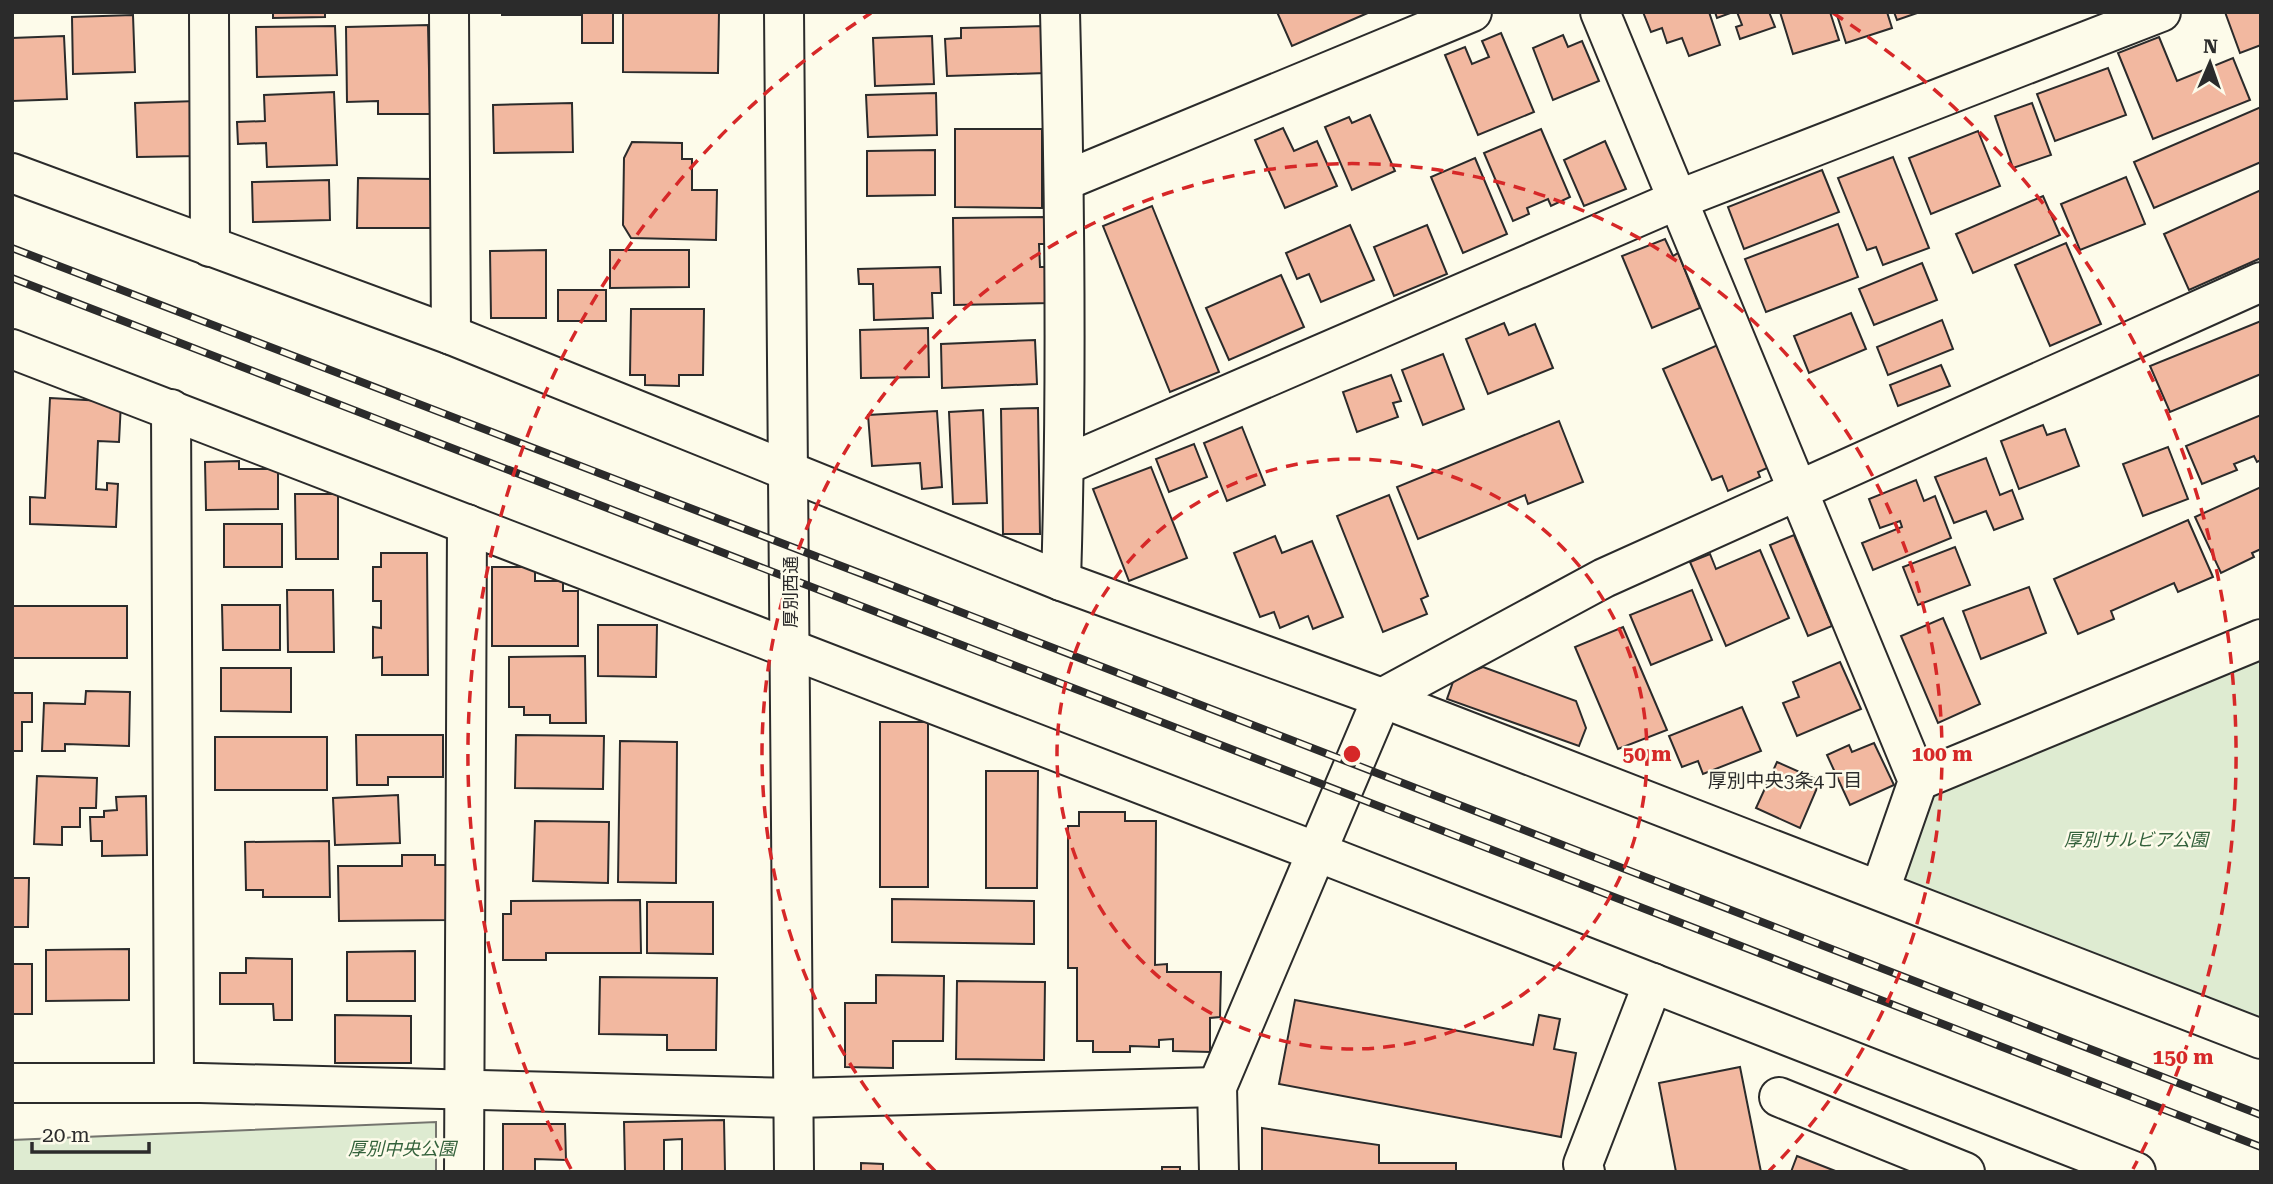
<svg xmlns="http://www.w3.org/2000/svg" width="2273" height="1184" font-family="'Roboto Serif','Noto Sans JP',serif">
<rect width="100%" height="100%" fill="#fdfbea"/>
<g fill="#deebd1" stroke="#74746e" stroke-width="2">
<path d="M2261,649V1020L1899,879L1927,797Z"/>
<path d="M436,1122V1172H12V1140Z"/>
</g>
<g fill="#f2b8a0" stroke="#2b2b2b" stroke-width="2">
<path d="M273,12H325V17L273,18Z"/>
<path d="M502,12H613V43H582V15H502Z"/>
<path d="M623,12H719L718,73L623,72Z"/>
<path d="M1277,12H1370L1292,46Z"/>
<path d="M1643,12H1709L1720,45L1689,56L1682,38L1667,43L1662,28L1651,32Z"/>
<path d="M1715,12H1733L1717,18Z"/>
<path d="M1737,12H1769L1775,27L1740,39L1736,27L1742,25Z"/>
<path d="M1780,12H1830L1839,40L1793,54Z"/>
<path d="M1836,12H1887L1892,28L1846,43Z"/>
<path d="M1894,12H1920L1897,20Z"/>
<path d="M2225,12H2261V45L2240,53Z"/>
<path d="M133,15L135,72L73,74L72,17Z"/>
<path d="M428,25L430,114H378V101L347,102L346,27Z"/>
<path d="M335,26L337,75L257,77L256,27Z"/>
<path d="M1045,26L1046,73L947,76L945,39L961,38V28Z"/>
<path d="M1501,33L1534,112L1478,135L1445,55L1465,47L1472,64L1489,57L1482,41Z"/>
<path d="M1563,35L1568,47L1582,41L1599,81L1553,100L1533,48Z"/>
<path d="M64,36L67,99L12,101V38Z"/>
<path d="M932,36L934,84L875,86L873,38Z"/>
<path d="M2159,37L2177,81L2233,58L2250,100L2153,139L2118,53Z"/>
<path d="M2108,68L2126,115L2055,141L2037,94Z"/>
<path d="M334,92L337,165L267,167L266,143L238,144L237,122L265,121L264,95Z"/>
<path d="M936,93L937,135L868,137L866,95Z"/>
<path d="M197,101L199,156L137,157L135,103Z"/>
<path d="M572,103L573,152L494,153L493,105Z"/>
<path d="M2032,103L2051,155L2013,168L1995,116Z"/>
<path d="M2261,107V162L2154,208L2134,162Z"/>
<path d="M1370,115L1395,171L1352,190L1325,127L1349,117L1352,123Z"/>
<path d="M1283,128L1294,151L1317,141L1337,186L1285,208L1255,140Z"/>
<path d="M955,129H1042V208L955,207Z"/>
<path d="M1541,129L1570,197L1551,206L1548,199L1527,208L1529,214L1513,221L1484,153Z"/>
<path d="M1978,131L2000,186L1931,214L1909,158Z"/>
<path d="M1605,141L1626,189L1584,206L1564,160Z"/>
<path d="M632,142L682,143V159H692V190H717L716,240L631,238L623,225L624,158Z"/>
<path d="M935,150V195L867,196V151Z"/>
<path d="M1893,157L1929,248L1883,265L1876,247L1867,250L1838,178Z"/>
<path d="M1475,158L1507,234L1463,253L1431,177Z"/>
<path d="M1822,170L1839,212L1744,249L1728,207Z"/>
<path d="M2126,177L2145,224L2080,250L2061,204Z"/>
<path d="M358,178L434,179L433,228H357Z"/>
<path d="M329,180L330,220L253,222L252,182Z"/>
<path d="M2261,190V258L2189,290L2164,234Z"/>
<path d="M2043,196L2060,235L1973,273L1956,234Z"/>
<path d="M1152,206L1219,372L1170,392L1103,226Z"/>
<path d="M1049,217L1050,244H1039L1040,267H1049L1050,303L954,305L953,218Z"/>
<path d="M1838,224L1858,277L1766,312L1745,259Z"/>
<path d="M1350,225L1374,280L1321,302L1309,274L1297,279L1286,253Z"/>
<path d="M1427,225L1447,274L1394,296L1374,247Z"/>
<path d="M1665,239L1673,256L1678,253L1700,308L1652,328L1622,256Z"/>
<path d="M2066,243L2101,324L2050,346L2015,265Z"/>
<path d="M546,250V318H491L490,251Z"/>
<path d="M610,250H689V287L610,288Z"/>
<path d="M1922,263L1937,300L1874,325L1859,289Z"/>
<path d="M940,267L941,293H932L933,318L874,320L873,284H859L858,269Z"/>
<path d="M1281,275L1304,327L1229,360L1206,308Z"/>
<rect x="558" y="290" width="48" height="31"/>
<path d="M631,309H704L703,375H679V386L645,385V375H630Z"/>
<path d="M1851,313L1866,349L1809,373L1794,336Z"/>
<path d="M1942,320L1953,349L1888,375L1877,347Z"/>
<path d="M2261,321V374L2170,412L2150,366Z"/>
<path d="M1504,323L1509,335L1535,324L1553,368L1488,394L1466,339Z"/>
<path d="M928,328L929,377L861,378L860,330Z"/>
<path d="M1035,340L1037,384L942,388L941,344Z"/>
<path d="M1720,344L1774,465L1758,472L1760,477L1728,491L1722,476L1712,480L1663,369Z"/>
<path d="M1443,354L1464,409L1423,425L1402,370Z"/>
<path d="M1941,365L1950,386L1898,406L1890,385Z"/>
<path d="M1391,375L1401,401L1393,403L1398,417L1357,432L1343,392Z"/>
<path d="M50,398L121,402L119,442L98,441L96,489L107,490V483L118,484L116,527L30,524V497L45,498Z"/>
<path d="M1038,408L1040,534H1003L1001,409Z"/>
<path d="M983,410L987,503L953,504L949,412Z"/>
<path d="M937,411L942,487L922,489L920,463L872,466L868,415Z"/>
<path d="M2261,415V460L2257,462L2254,456L2234,464L2237,470L2202,484L2186,446Z"/>
<path d="M1559,421L1583,482L1528,504L1525,495L1418,539L1397,487Z"/>
<path d="M2043,425L2047,435L2065,429L2079,466L2019,489L2001,441Z"/>
<path d="M1242,427L1265,485L1227,501L1204,443Z"/>
<path d="M1194,444L1207,477L1169,492L1156,459Z"/>
<path d="M2168,447L2188,499L2143,516L2123,464Z"/>
<path d="M1986,458L2000,495L2012,490L2023,519L1994,530L1986,511L1954,523L1935,477Z"/>
<path d="M239,461V469H278V509L206,510L205,462Z"/>
<path d="M1151,467L1187,558L1129,581L1093,489Z"/>
<path d="M1916,480L1924,501L1935,496L1951,538L1873,570L1862,543L1902,527L1900,521L1880,528L1869,499Z"/>
<path d="M2261,487V549L2252,553L2254,557L2221,573L2195,517Z"/>
<path d="M295,494H338V559H296Z"/>
<path d="M1389,495L1428,596L1421,599L1427,614L1383,632L1337,516Z"/>
<path d="M2188,520L2213,577L2178,592L2174,583L2111,611L2114,619L2078,634L2054,579Z"/>
<rect x="224" y="524" width="58" height="43"/>
<path d="M1794,535L1832,626L1808,636L1770,545Z"/>
<path d="M1275,536L1282,553L1312,541L1343,617L1313,629L1308,616L1280,628L1274,612L1260,617L1234,553Z"/>
<path d="M1955,547L1970,585L1918,605L1903,567Z"/>
<path d="M1760,550L1789,618L1726,646L1690,562L1710,554L1716,569Z"/>
<path d="M381,553H427L428,675H382V657L373,658V627L381,628V601H373V567H381Z"/>
<path d="M492,567H535V581H563V591H578V646H492Z"/>
<path d="M2029,587L2046,633L1981,659L1963,611Z"/>
<path d="M287,590H333L334,652H288Z"/>
<path d="M1692,590L1712,640L1651,665L1630,615Z"/>
<path d="M222,605H280V650H223Z"/>
<rect x="12" y="606" width="115" height="52"/>
<path d="M1943,618L1980,704L1938,723L1901,636Z"/>
<path d="M598,625H657L656,677L598,676Z"/>
<path d="M1623,627L1667,730L1618,749L1575,647Z"/>
<path d="M585,656L586,723H550V715H524V707H509V657Z"/>
<path d="M1840,662L1861,709L1797,736L1783,703L1799,697L1793,682Z"/>
<path d="M1483,667L1576,701L1586,728L1579,746L1447,699L1454,679Z"/>
<path d="M221,668H291V712L221,711Z"/>
<path d="M86,691L130,692L129,746L65,744V751H42L44,703L85,704Z"/>
<path d="M12,693H32V722H22V751H12Z"/>
<path d="M1742,707L1761,751L1703,774L1698,761L1682,767L1669,736Z"/>
<rect x="880" y="722" width="48" height="165"/>
<path d="M356,735H443V777H388V785H357Z"/>
<path d="M516,735L604,736L603,789L515,788Z"/>
<rect x="215" y="737" width="112" height="53"/>
<path d="M620,741L677,742L676,883L618,882Z"/>
<path d="M1874,743L1894,785L1850,805L1827,755L1849,745L1852,752Z"/>
<path d="M1777,762L1820,781L1800,828L1756,808Z"/>
<path d="M986,771H1038L1037,888H986Z"/>
<path d="M37,776L97,778L96,808H80V827H62V845L34,844Z"/>
<path d="M398,795L400,843L335,845L333,798Z"/>
<path d="M146,796L147,855L102,856V841H91L90,817H104V811L117,810L116,797Z"/>
<path d="M1079,812H1125V821H1156L1155,965L1167,964V972H1221L1220,1017L1210,1018V1052L1173,1051V1039L1159,1040V1047L1130,1046V1052H1093V1041H1077V968H1068V826H1079Z"/>
<path d="M535,821L609,822L608,883L533,881Z"/>
<path d="M329,841L330,897H263V890H246L245,842Z"/>
<path d="M402,855H435V865H449L450,920L339,921L338,866H402Z"/>
<path d="M12,878H29L28,927H12Z"/>
<path d="M892,899L1034,901V944L892,942Z"/>
<path d="M640,900L641,953H546V960H503V914H511V901Z"/>
<path d="M647,902H713V954L647,953Z"/>
<path d="M129,949V1000L46,1001V950Z"/>
<path d="M415,951V1001H347V952Z"/>
<path d="M246,958L292,959V1020H274L273,1004H220V973H246Z"/>
<rect x="12" y="964" width="20" height="50"/>
<path d="M876,975L944,976L943,1041H893V1068L845,1067V1003H876Z"/>
<path d="M600,977L717,978L716,1050H667V1035L599,1034Z"/>
<path d="M957,981L1045,982L1044,1060L956,1059Z"/>
<path d="M1295,1000L1533,1045L1539,1015L1560,1019L1554,1049L1576,1053L1561,1137L1279,1084Z"/>
<path d="M335,1015L411,1016V1063H335Z"/>
<path d="M1740,1067L1761,1172H1676L1659,1083Z"/>
<path d="M724,1120L725,1172H682V1139L664,1140V1172H625L624,1122Z"/>
<path d="M503,1124H565L566,1160L535,1159V1172H503Z"/>
<path d="M1262,1128L1379,1145V1163H1456V1172H1262Z"/>
<path d="M1797,1156L1838,1172H1791Z"/>
<path d="M861,1163L883,1164V1172H861Z"/>
<rect x="1162" y="1167" width="18" height="5"/>
</g>
<g fill="none" stroke-linecap="round" stroke-linejoin="round">
<g stroke="#2b2b2b" stroke-width="42">
<g id="minor">
<path d="M209,12L210,247"/>
<path d="M449,12L451,335"/>
<path d="M784,12L794,1172"/>
<path d="M1060,12C1065,202 1067,391 1061,581"/>
<path d="M1600,12L1918,781L1880,890"/>
<path d="M12,173L451,335L1061,581L1382,698L2261,1039"/>
<path d="M1064,181L1472,12"/>
<path d="M12,349L1317,852L2136,1172"/>
<path d="M171,409L174,1082"/>
<path d="M1065,465L1677,200L2161,12"/>
<path d="M1918,781L2261,639"/>
<path d="M12,1083H200L795,1098L1217,1087"/>
<path d="M1779,1097L1965,1172"/>
<path d="M464,1172L467,524"/>
<path d="M1219,1172L1217,1087L1382,698L1604,578L2261,282"/>
<path d="M1585,1172L1583,1164L1653,983"/>
</g>
</g>
<use href="#minor" stroke="#fdfbea" stroke-width="38"/>
<g stroke="#2b2b2b" stroke-width="8">
<g id="rail">
<path d="M12,248L883,582L2261,1115"/>
<path d="M12,278L2261,1147"/>
</g>
</g>
<use href="#rail" stroke="#fdfbea" stroke-width="5" stroke-dasharray="16" stroke-linecap="butt"/>
</g>
<g fill="none" stroke="#d62828" stroke-width="3.5" stroke-dasharray="12 9">
<circle cx="1352" cy="754" r="295"/>
<path d="M935 1171A590 590 0 1 1 1769 1171"/>
<path d="M571 1169A884 884 0 0 1 871 13M1833 13A884 884 0 0 1 2133 1169"/>
</g>
<g text-anchor="middle" dominant-baseline="central" stroke-width="5" stroke-linejoin="round" paint-order="stroke">
<g font-size="18" fill="#2b2b2b" stroke="#fdfbea">
<text transform="translate(790 592) rotate(-90)">厚別西通</text>
</g>
<g font-size="18" font-style="italic" fill="#34623c" stroke="#fdfbea">
<text x="2136" y="839">厚別サルビア公園</text>
<text x="402" y="1148">厚別中央公園</text>
</g>
<g font-size="19" fill="#2b2b2b" stroke="#fdfbea">
<text x="1785" y="780">厚別中央3条4丁目</text>
</g>
</g>
<circle cx="1352" cy="754" r="10" fill="#d62828" stroke="#fdfbea" stroke-width="3.5"/>
<g font-size="21" text-anchor="middle" font-weight="bold" fill="#d62828" stroke="#fdfbea" stroke-width="5" stroke-linejoin="round" paint-order="stroke">
<text x="1647" y="761">50 m</text>
<text x="1942" y="761">100 m</text>
<text x="2183" y="1064">150 m</text>
</g>
<rect width="2273" height="1184" fill="none" stroke="#2b2b2b" stroke-width="28"/>
<g transform="translate(2210 63) rotate(2)" stroke="#fdfbea" stroke-width="5" paint-order="stroke">
<path d="M0-5L12 26L0 18L-12 26Z" fill="#2b2b2b"/>
<text y="-10" font-size="19" font-weight="bold" text-anchor="middle" fill="#2b2b2b">N</text>
</g>
<path d="M32 1142v10h117v-10" fill="none" stroke="#2b2b2b" stroke-width="3.5"/>
<text x="42" y="1142" font-size="21" fill="#2b2b2b" stroke="#fdfbea" stroke-width="5" paint-order="stroke">20 m</text>
</svg>
